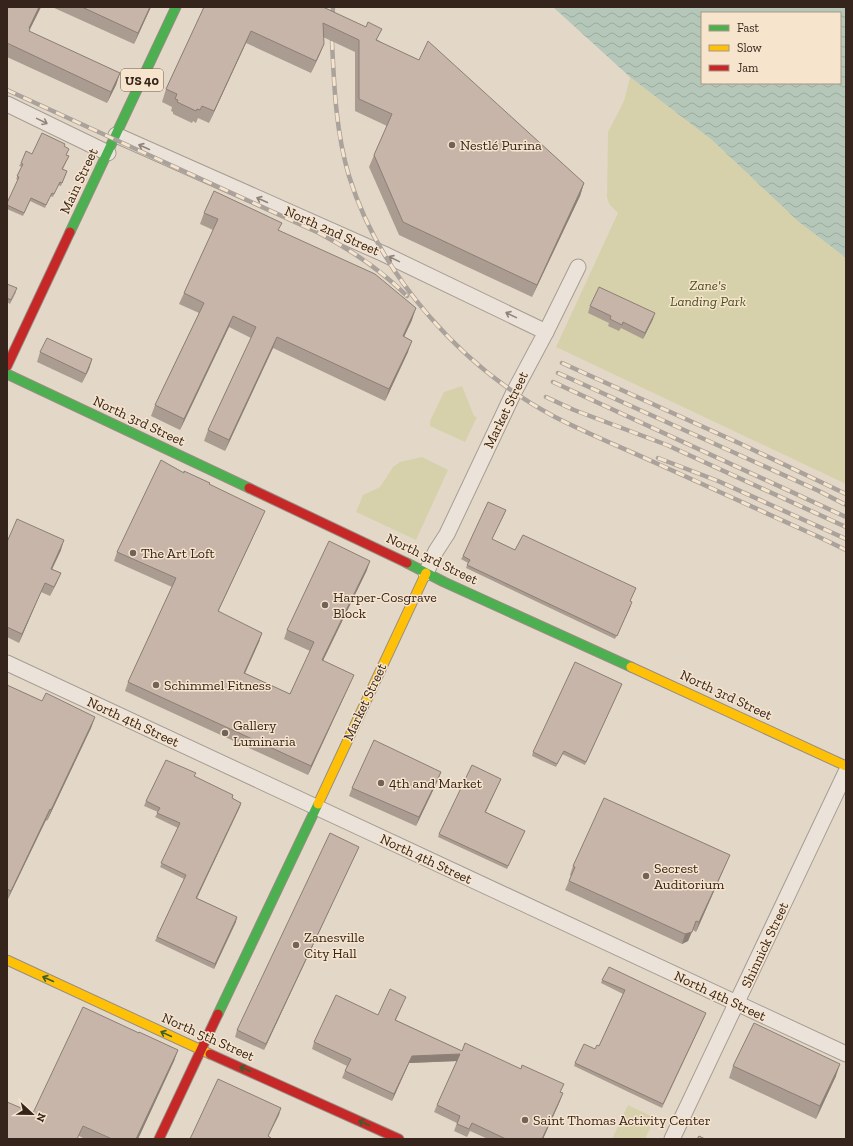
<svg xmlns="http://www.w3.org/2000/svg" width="853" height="1146" font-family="'Zilla Slab',serif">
<defs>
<pattern id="water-waves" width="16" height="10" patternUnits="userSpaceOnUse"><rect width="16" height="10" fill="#b5c7b9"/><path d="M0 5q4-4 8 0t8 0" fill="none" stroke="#9cab9e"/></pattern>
</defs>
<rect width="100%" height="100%" fill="#e3d8c8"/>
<g fill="#d6d1aa">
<path d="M630,77L712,140L799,222L846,258V484L556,347L618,213L609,204L607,197L608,132L624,101Z"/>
<path d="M462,386L474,416L477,417L465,442L430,426V421L444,392Z"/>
<path d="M422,457L448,470L416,540L356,512L363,495L380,487L393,467L400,462Z"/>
<path d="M628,1105L655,1118L645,1139H612Z"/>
</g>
<path fill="url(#water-waves)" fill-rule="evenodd" d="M553,7H846V258L799,222L712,140L630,77ZM702,13H840V83H702Z"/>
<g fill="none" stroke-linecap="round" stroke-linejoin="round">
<g stroke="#a79d92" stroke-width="17">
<g id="street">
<path d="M7,104L108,153"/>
<path d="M116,135L384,254L546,332"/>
<path d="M426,573L436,551L447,534L514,392L546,332L578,267"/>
<path d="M7,663L846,1054"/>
<path d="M672,1139L846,772"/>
</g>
</g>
<g stroke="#978d82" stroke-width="11">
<g id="fast">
<path d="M70,232L176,7"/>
<path d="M7,374L249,488"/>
<path d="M407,563L444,582L631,667"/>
<path d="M218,1014L318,804"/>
</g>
</g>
<g stroke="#978d82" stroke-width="11">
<g id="slow">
<path d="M631,667L846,766"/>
<path d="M318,804L426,573"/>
<path d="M7,960L210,1054"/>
</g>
</g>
<g stroke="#978d82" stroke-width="11">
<g id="jam">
<path d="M7,366L70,232"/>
<path d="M249,488L407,563"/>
<path d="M210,1054L399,1139"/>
<path d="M159,1139L218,1014"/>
</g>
</g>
<use href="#street" stroke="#ebe3da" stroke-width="15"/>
<use href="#fast" stroke="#4caf50" stroke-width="9"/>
<use href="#slow" stroke="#ffc107" stroke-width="9"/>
<use href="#jam" stroke="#c62828" stroke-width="9"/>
<g stroke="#aaa29b" stroke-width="4.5">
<g id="rail">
<path d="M332,23L333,7"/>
<path d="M332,41C334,86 336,133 349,176C380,276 462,368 555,417C588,434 623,448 658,464C712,488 765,513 819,537L846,550"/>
<path d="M7,90L319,233C351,250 381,270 407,296"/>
<path d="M562,363L741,444L846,494"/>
<path d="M558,373L819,491L846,505"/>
<path d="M553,382L846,517"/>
<path d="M546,397L574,410L667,445L846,527"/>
<path d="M658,458L718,481L846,539"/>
</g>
</g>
<use href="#rail" stroke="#f6e4cd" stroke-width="3" stroke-dasharray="9" stroke-linecap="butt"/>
</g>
<g fill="#ab9c91">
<path d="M7,7H41L29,31L120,73L116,85L107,103L7,57Z"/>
<path d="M52,7H151L134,44Z"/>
<path d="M204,7H323L378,40L584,183L580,196L532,297L399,235L369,167L374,155L387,126L355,111V52L323,37L324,44L319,56L311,73L246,43L209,123L198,118L196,123L193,121L192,123L173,114V112L171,111L172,107L162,102L166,89Z"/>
<path d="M64,147L66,155L69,156L63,169L66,174L61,186L58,185L53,197L50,196L45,208L30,201L23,216L7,209V203L18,180L16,179L22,167L19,166L21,163L32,154Z"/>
<path d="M204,213L279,230L412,320L404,337L408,352L385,401L273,348L225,451L204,441L208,430L251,338L229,327L180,430L151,416L155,405L199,313L179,304L184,293L213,230L200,224Z"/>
<path d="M7,284L16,292L10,304L7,302Z"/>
<path d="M590,306L653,319L643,339L621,328L619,331L608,326L609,323L588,313Z"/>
<path d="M40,352L92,359L89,369L82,383L37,362Z"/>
<path d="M184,473L209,484L261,520L218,612L262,633L259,642L245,673L290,694L310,651L284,639L287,630L367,570L323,660L350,684L308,775L125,691L128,682L172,587L114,561L117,552Z"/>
<path d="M505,513L492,539L515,550L634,591L630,601L631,606L615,639L466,568L468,563L461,559L463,556Z"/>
<path d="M7,542L61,550L52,569L61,573L57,582L50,596L41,592L19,643L7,637Z"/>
<path d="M622,684L585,765L562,754L556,767L532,756L533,752Z"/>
<path d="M7,685L42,701L95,717L91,728L47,821L46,820L7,901Z"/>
<path d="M194,777L232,798L241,803L197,898L237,917L214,969L155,941L184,879L160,867L178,828L155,817L158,812L144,806L146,801Z"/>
<path d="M501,779L486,812L525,831L507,869L438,837L439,834Z"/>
<path d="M438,780L416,826L349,796L352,788Z"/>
<path d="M356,853L264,1050L235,1037L237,1030Z"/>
<path d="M726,864L696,932L693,930L688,941L682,944L565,890L571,876L570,875L573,866Z"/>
<path d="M602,980L705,1016L662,1108L574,1066L575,1063L599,1046L623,994L601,983Z"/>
<path d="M403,1004L396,1020L462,1051L561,1093L560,1101L543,1139H488L470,1131L467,1137L454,1131L457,1123L434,1112L437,1105L457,1061L409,1063L392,1101L342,1078L347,1066L312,1049L314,1042Z"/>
<path d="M139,1033L178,1050L174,1061L138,1139H85L33,1113Z"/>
<path d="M733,1066L836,1076L816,1119L729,1078Z"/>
</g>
<g fill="#8b7f76">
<path d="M39,7H41L30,29L29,28Z"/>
<path d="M150,7H151L150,9L134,44L138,33Z"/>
<path d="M251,31L246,43L209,123L214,111Z"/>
<path d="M324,44L319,56L311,73L316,61Z"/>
<path d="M120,73L116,85L107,103L111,92Z"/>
<path d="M584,183L580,196L532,297L537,285Z"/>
<path d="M416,308L412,320L399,347L403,336Z"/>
<path d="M655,313L653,319L643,339L645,333Z"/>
<path d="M233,316L229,327L180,430L184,419Z"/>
<path d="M277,337L273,348L225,451L229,440Z"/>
<path d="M412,341L408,352L385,401L389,389Z"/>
<path d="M92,359L89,369L82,383L86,374Z"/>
<path d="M265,511L261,520L214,620L218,611Z"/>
<path d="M64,540L61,550L48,578L51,569Z"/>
<path d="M370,561L367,570L319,669L322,660Z"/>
<path d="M61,573L57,582L50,596L54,587Z"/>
<path d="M45,583L41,592L19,643L22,634Z"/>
<path d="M262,633L259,642L241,682L244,673Z"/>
<path d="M354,675L350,684L308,775L311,766Z"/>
<path d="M95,717L91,728L47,821L51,810Z"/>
<path d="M441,772L438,780L416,826L419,817Z"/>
<path d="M241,803L240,807L195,902L196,898Z"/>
<path d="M50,809L46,820L7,901L11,891Z"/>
<path d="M359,847L356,853L264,1050L266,1044Z"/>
<path d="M730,855L726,864L696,932L699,922Z"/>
<path d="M237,917L236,922L214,969L215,964Z"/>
<path d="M696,921L688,941L682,944L685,934Z"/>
<path d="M178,1050L174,1061L138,1139H136Z"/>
<path d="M460,1054L458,1061L409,1063L392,1101L394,1094L412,1056Z"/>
<path d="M840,1064L836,1076L816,1119L820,1106Z"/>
<path d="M563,1093L560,1101L543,1139H542Z"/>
<path d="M281,1108L279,1115L267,1139Z"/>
</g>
<g fill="#c7b5a9" stroke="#8b7f76">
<path d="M7,7H39L29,28L30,29L29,31L120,73L111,92L7,43Z"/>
<path d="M82,7H150L138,33Z"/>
<path d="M204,7H323L366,27L368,22L382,29L376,40L419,60L428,41L584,183L537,285L403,222L374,155L392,114L359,99V40L323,23L324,44L316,61L251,31L214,111L202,106L200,110L197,109L196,111L177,102L178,100L175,99L177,94L166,89Z"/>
<path d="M42,133L65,144L64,146L69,149L66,155L69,156L62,169L67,171L62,183L60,182L54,194L52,193L46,205L31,198L24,213L7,205V203L19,177L17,176L23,164L21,163L26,151L32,154Z"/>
<path d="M214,191L282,223L278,230L375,274L416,308L403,336L412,341L389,389L277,337L229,440L208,430L256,327L233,316L184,419L155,405L204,303L184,293L218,219L204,213Z"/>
<path d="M7,284L17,288L11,300L7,298Z"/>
<path d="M599,287L655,313L645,333L623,322L622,325L610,319L611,316L590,306Z"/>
<path d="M47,338L92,359L86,374L40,352Z"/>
<path d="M161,460L184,473V471L210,483L209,484L265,511L218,611L262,633L244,673L290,694L314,642L287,630L329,541L370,561L322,660L354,675L311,766L128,682L176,578L117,552Z"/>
<path d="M488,502L506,510L492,539L515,550L523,535L636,588L630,601L632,602L617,636L467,565L470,560L463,556Z"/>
<path d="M17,519L64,540L51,569L61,573L54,587L45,583L22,634L7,627V542Z"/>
<path d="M575,662L622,684L586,762L564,751L557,764L533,752Z"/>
<path d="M7,685L42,701L46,693L95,717L51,810L50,809L11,891L7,889Z"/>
<path d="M374,740L441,772L419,817L352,788Z"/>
<path d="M166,760L196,773L194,776L233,795L232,798L241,803L196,898L237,917L215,964L157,937L186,875L161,863L180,823L157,813L160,808L146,801Z"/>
<path d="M472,765L501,779L485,812L525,831L508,866L439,834Z"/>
<path d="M604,798L730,855L699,922L696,921L692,932L685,934L569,881L575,867L573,866Z"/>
<path d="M330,833L359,847L266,1044L237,1030Z"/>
<path d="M609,967L706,1013L663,1104L575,1063L584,1044L595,1049L597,1045L599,1046L625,990L602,980Z"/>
<path d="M390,989L406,997L395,1020L462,1051L465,1043L521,1069L522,1065L564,1084L560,1092L563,1093L542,1139H506L472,1123L469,1129L457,1124L460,1116L437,1105L460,1054L412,1056L394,1094L345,1071L351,1059L314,1042L336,995L378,1015Z"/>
<path d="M83,1007L139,1033V1032L178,1050L136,1139H112L83,1126L77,1139H7V1102L33,1113Z"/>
<path d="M754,1023L840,1064L820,1106L733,1066Z"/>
<path d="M218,1079L281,1108L268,1136L271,1138L270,1139H190Z"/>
<path d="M699,1136L705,1139H697Z"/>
</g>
<defs><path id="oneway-shaft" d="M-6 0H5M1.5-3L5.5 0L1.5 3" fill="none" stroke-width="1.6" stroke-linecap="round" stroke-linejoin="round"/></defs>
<g stroke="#90847a">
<use href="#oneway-shaft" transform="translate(42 121) rotate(26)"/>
<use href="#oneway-shaft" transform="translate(144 147) rotate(-156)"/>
<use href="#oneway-shaft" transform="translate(262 200) rotate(-156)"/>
<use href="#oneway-shaft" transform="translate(394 259) rotate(-154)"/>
<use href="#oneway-shaft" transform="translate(511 315) rotate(-154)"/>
</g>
<g stroke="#3e5c30">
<use href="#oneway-shaft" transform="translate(48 979) rotate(-156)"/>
<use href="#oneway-shaft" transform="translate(166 1034) rotate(-155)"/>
<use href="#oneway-shaft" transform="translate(245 1069) rotate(-156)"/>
<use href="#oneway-shaft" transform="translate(364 1123) rotate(-156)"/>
</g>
<g fill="#726358" stroke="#f6e4cd" stroke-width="1.5">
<circle cx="452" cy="145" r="4"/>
<circle cx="133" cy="553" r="4"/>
<circle cx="325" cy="605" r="4"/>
<circle cx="156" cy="685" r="4"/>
<circle cx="225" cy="733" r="4"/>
<circle cx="381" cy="783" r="4"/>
<circle cx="646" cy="876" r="4"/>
<circle cx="296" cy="945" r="4"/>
<circle cx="525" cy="1120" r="4"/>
</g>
<g text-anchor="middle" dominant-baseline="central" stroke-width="3" stroke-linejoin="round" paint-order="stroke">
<rect fill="#f6e4cd" stroke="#6f5e50" stroke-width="1" x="121" y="69" width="42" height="22" rx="3"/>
<g font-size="13" font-weight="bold" fill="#35241b">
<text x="142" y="80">US 40</text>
</g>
<g font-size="14" fill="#35241b" stroke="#f6e4cd" text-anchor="start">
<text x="460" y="145">Nestlé Purina</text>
<text x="141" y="553">The Art Loft</text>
<text x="333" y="597">Harper-Cosgrave<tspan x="333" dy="16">Block</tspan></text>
<text x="164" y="685">Schimmel Fitness</text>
<text x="233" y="725">Gallery<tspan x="233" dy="16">Luminaria</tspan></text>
<text x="389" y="783">4th and Market</text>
<text x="654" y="868">Secrest<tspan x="654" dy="16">Auditorium</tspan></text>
<text x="304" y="937">Zanesville<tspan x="304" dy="16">City Hall</tspan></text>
<text x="533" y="1120">Saint Thomas Activity Center</text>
</g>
<g font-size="14" fill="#35241b" stroke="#f6e4cd">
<text transform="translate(79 181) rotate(-65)">Main Street</text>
<text transform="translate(332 231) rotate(24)">North 2nd Street</text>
<text transform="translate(506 410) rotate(-64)">Market Street</text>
<text transform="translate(139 421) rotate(25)">North 3rd Street</text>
<text transform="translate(432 559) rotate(26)">North 3rd Street</text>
<text transform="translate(726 695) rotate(25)">North 3rd Street</text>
<text transform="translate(365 702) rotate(-65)">Market Street</text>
<text transform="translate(133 722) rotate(25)">North 4th Street</text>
<text transform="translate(426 859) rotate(25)">North 4th Street</text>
<text transform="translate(765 945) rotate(-65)">Shinnick Street</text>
<text transform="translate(720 996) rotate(25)">North 4th Street</text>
<text transform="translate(208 1037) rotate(24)">North 5th Street</text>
</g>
<g font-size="14" font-style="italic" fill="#4c5221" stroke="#f6e4cd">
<text x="708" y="285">Zane's<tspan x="708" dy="16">Landing Park</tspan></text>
</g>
</g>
<rect width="853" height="1146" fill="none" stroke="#35241b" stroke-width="16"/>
<rect x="701" y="12" width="140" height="72" fill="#f6e4cd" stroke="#a99786"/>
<rect x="709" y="25" width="20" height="6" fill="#4caf50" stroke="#a99786"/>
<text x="737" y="32" font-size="12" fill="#35241b">Fast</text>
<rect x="709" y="45" width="20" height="6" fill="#ffc107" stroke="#a99786"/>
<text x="737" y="52" font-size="12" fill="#35241b">Slow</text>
<rect x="709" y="65" width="20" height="6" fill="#c62828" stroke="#a99786"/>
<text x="737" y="72" font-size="12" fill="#35241b">Jam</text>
<g transform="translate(32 1114) rotate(112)" stroke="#f6e4cd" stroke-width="3" paint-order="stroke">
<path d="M0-3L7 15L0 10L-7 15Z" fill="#35241b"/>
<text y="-6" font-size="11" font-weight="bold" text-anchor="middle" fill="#35241b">N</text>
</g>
</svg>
